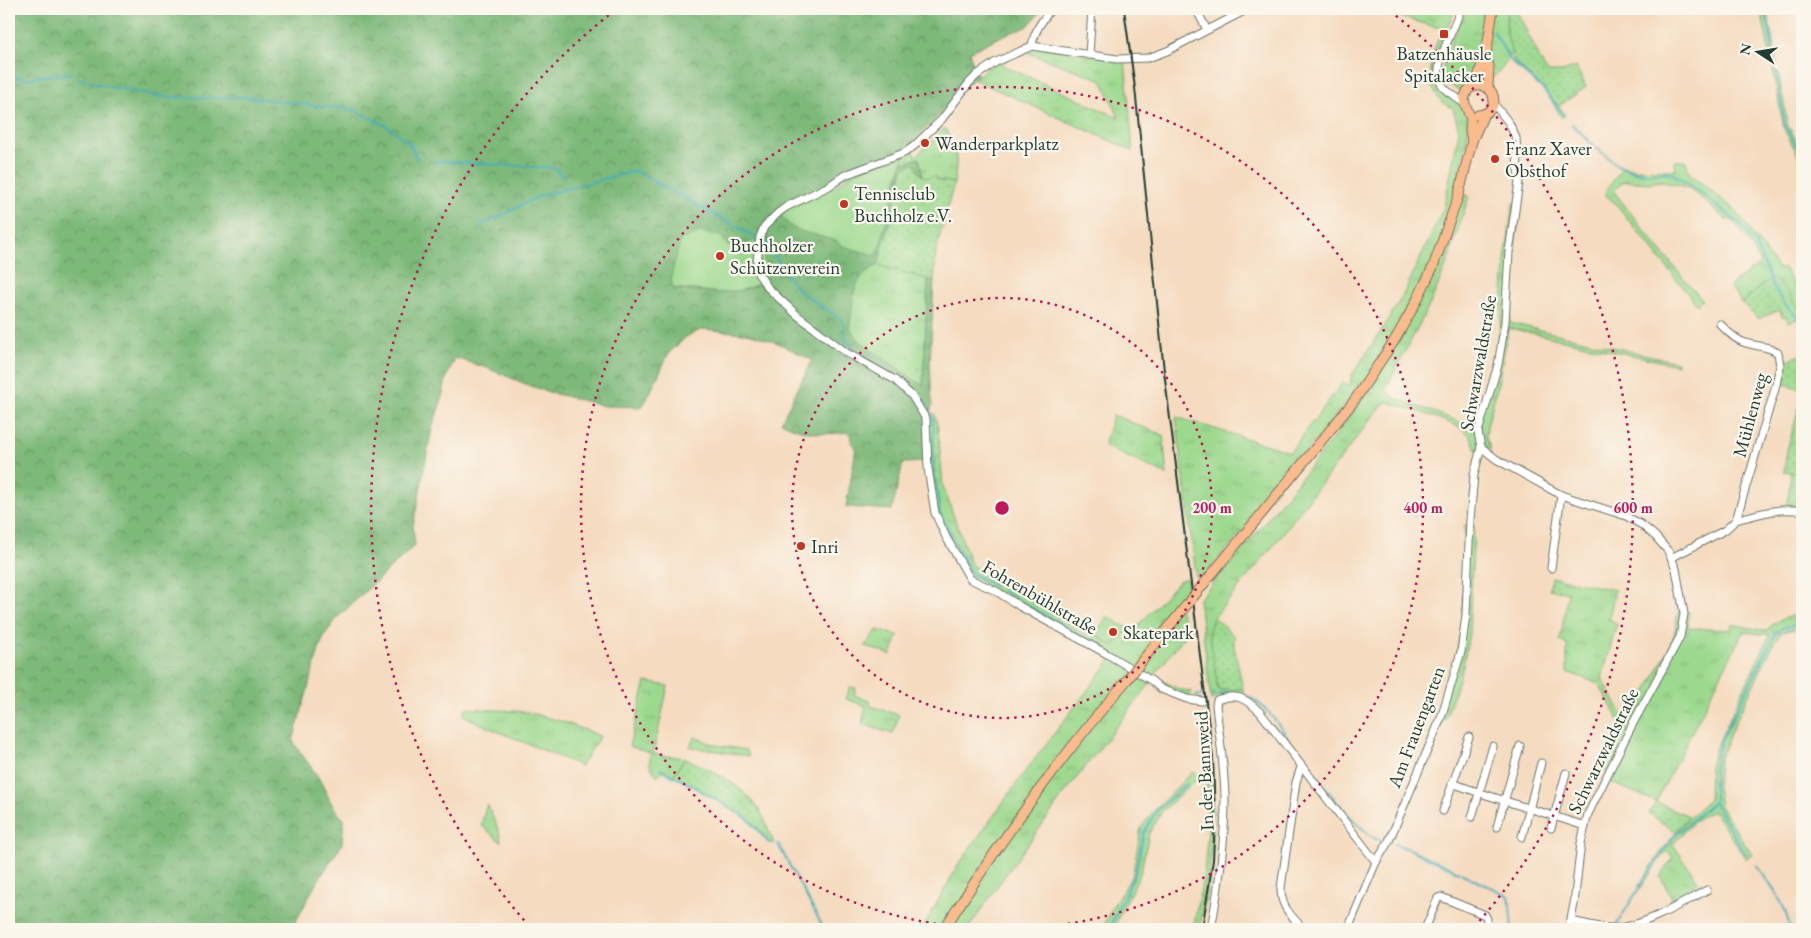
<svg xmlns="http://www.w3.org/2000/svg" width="1811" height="938" font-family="'EB Garamond',serif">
<defs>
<pattern id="grass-tufts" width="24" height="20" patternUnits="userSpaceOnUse" patternTransform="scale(1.25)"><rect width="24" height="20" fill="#9cd98e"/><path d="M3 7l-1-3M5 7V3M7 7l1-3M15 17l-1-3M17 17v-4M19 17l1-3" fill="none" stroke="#86bb7b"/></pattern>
<pattern id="forest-crowns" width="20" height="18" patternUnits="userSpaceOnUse" patternTransform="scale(1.25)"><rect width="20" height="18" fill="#7db979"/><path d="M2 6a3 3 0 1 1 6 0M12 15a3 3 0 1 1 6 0" fill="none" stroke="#669864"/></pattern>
<pattern id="garden-dots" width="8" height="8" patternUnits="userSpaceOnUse" patternTransform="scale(1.25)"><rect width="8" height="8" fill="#9cd98e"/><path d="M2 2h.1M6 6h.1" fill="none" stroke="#86bb7b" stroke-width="1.8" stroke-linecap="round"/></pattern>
</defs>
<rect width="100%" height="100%" fill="#fbf7ec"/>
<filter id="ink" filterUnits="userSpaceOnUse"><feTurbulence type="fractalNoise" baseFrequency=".02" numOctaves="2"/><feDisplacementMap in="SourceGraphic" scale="10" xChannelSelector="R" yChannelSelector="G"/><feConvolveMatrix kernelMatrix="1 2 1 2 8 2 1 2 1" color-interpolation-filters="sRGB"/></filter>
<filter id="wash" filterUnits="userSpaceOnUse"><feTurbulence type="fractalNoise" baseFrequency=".0096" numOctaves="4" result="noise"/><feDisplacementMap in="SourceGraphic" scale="20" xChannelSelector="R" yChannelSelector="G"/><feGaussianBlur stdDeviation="1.12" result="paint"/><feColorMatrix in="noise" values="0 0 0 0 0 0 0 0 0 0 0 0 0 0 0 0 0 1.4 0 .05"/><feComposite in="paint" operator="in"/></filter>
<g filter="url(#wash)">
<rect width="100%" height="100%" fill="#f5dbbf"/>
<g fill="url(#grass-tufts)" stroke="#5e8b61">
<path d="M1372,9H1454C1450,31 1432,50 1434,74C1435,97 1458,98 1466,114C1473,130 1459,176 1455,193L1469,196L1446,266L1430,304L1385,390L1395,398L1471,426L1475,425L1496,356L1501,321L1505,261L1513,203H1520L1512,274L1510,323L1677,362V365L1509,328L1497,388L1487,426L1486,438L1491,449H1475C1473,442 1472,437 1466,432C1451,420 1408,409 1388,402L1382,405L1273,546L1212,620L1218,690L1243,689L1245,697C1231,695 1224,693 1211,700L1199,599L1240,553L1331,441L1373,385L1364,380L1249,524L1197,583L1176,417L1290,452L1342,383L1350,385L1352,375L1386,323L1404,293L1444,207L1459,131L1453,108C1449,106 1443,104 1440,100C1423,81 1432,49 1443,29Z"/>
<path d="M1476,9H1507L1506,30L1512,53C1500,69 1499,82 1476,78L1463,91C1422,79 1456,36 1465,12Z"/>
<path d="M1761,9H1767L1788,126L1802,150V163L1784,129Z"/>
<path d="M1032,46L1125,60L1133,151L973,79L996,62L1119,118L1102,80L1023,51Z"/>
<path d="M1513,59L1559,106L1565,115L1562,118L1551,100L1543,90L1512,63Z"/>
<path d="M945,128C957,150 958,158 954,183L923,177L919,158L903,163L904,155L912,149L916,156Z"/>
<path d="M1675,161H1686L1689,173L1736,211L1778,269L1784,268L1802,297V319L1793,301L1764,283L1742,303L1730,286L1760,264C1754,247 1744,234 1732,220L1725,219L1691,189L1678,185L1661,181L1649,183L1627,181L1622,182L1615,190V193L1655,244L1702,300L1697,305L1616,204L1604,194L1623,166L1634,169L1676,170Z"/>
<path d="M878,265L928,279L923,387L863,344L856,337L849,327C855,299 848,279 878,265Z"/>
<path d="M934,413L938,428L943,486L971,564L973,566L1093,638L1096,634L1113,646L1124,633L1137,627L1179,581L1187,578L1189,593L1178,606L1188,631L1154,676L1178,689L1192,692L1188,699L1152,681L1068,789L999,884L968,929H922L959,864L1027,769L1113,657L971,577L935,513L926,419Z"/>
<path d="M1113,415L1163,435L1167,475L1104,446Z"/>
<path d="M1465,525L1474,526L1469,633L1463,666L1445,720L1436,718L1454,668L1462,622Z"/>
<path d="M1552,577L1615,590L1609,619L1617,623L1602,678L1623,716L1631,718L1634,715L1673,641L1678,612H1689L1688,628L1731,630L1732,624L1767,631C1774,618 1790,618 1802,612V627L1782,632L1775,641L1731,731L1719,761L1717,785L1720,806L1752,855L1746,859L1714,811C1696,816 1685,831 1673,844L1698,882L1693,885L1695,890L1674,902L1660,876L1673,858L1668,851L1662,856L1641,888L1638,887C1661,852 1676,827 1709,800L1710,766L1715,749L1770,635L1743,632L1656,802L1610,782L1613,776L1601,769L1622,728L1620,722L1599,684L1567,672V645L1560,641L1568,593L1549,589Z"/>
<path d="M877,630L898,635L891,655L865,646Z"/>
<path d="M646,682L668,686L653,754L685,758L673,776L663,771L657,776L650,766V753L629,746Z"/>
<path d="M850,687L856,688L854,695L871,702L870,706L899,715L893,734L862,724L866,706L846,699Z"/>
<path d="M466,708L527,712L564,722L600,736L581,766L480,724L463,715Z"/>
<path d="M694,737L716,745L746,750L749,756L690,747Z"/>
<path d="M1209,750C1216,810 1213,870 1199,929H1193L1204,872L1208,830L1206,753Z"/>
<path d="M1192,772L1201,776L1162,811L1149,833L1141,871L1113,929H1102L1115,902L1125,888L1133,873L1141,828L1153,812Z"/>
<path d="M487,804L499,831L501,842L481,825Z"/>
</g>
<path fill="url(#forest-crowns)" stroke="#4e7b56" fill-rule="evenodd" d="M9,9H1043L1027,27L1004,35L969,52L977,75L912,143L903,151L828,184L786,221L788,224L838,241L840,245L876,255L903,163L919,158L923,177L904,167L878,265C848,279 855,300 849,327L856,337L863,344L923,386L928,279L934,281L930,361L932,405L930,415L926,419L928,462L903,463L892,510L846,507L856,448L851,443L852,437L847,432C825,436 801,433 781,422L812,360L778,343L751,334L703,329L686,337L669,353L646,401L641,407L605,406L552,393L528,385L487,368L455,358L446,379L442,399L432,428L417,506L413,527L415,545L338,617L326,633L320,646L293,741C300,754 310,764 318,777C327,792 331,808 344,819L342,844L314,887L292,929H9ZM725,241L728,246C740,245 750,243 763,245L766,276L764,283L742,290L720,293L673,289Z"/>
<g fill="url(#garden-dots)" stroke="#5e8b61">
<path d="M1507,9H1516L1544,67L1548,72H1563L1576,67L1586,87L1559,106L1513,59L1506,30Z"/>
<path d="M915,163C918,173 922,181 935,176L936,180L954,183L936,251L934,281L878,265L904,167Z"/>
<path d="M1773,279C1785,287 1799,305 1802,319C1803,323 1802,328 1802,332L1799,319L1788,322L1786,316L1782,317L1780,310L1758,319L1742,303L1764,283Z"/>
<path d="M1802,354V389L1780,383L1785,361Z"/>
<path d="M1802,397V454L1797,473L1802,474V508L1787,506L1791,472L1784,471L1787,450Z"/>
<path d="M1214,617L1234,636V646L1243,689L1218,690L1209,630Z"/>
<path d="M685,758C710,769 742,785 758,808C765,818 769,832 774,843H769L765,839L748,819L693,786L673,776Z"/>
<path d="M1656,802L1689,816L1675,832L1649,813Z"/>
</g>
<g fill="#9cd98e" stroke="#5e8b61">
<path d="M904,155L877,256L840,245L837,241L797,230L788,224L781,215L786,209L817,196L860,170Z"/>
<path d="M699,232L721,236L728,246L745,245L753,241L763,245L766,276L764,282L742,290L720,293L678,288L673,289L671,277L680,240Z"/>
<path d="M1107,616L1131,630L1124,633L1113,646L1096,634Z"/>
</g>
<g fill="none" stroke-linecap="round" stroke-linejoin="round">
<g stroke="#3faebc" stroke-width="2">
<path d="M1481,9L1488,24"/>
<path d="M1766,9L1785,126L1802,155"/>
<path d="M1494,32L1510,60L1544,89L1564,116"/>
<path d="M9,76L28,79L35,77L71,73"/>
<path d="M77,78L106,86L163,97L219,98L245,97L354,110L387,126L409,143L418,160"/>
<path d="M1572,124L1593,145L1617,165L1642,174L1666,172L1675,175L1697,190L1741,225L1755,243L1773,286L1786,306L1802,321"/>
<path d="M435,161L555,168L563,177"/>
<path d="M479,227L539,196L635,171L757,238"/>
<path d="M761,240L768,243L784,272L798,290L843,321L845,340L871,363"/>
<path d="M904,385L923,399L933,419L934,469L940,513L972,574L995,586"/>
<path d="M1003,591L1083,637"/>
<path d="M1140,669L1152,677"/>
<path d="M1220,694C1225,693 1231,692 1236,693C1260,696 1278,723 1290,741"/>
<path d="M1211,695L1215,694"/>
<path d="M1196,696L1202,695"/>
<path d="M1293,745C1310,769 1356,832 1382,842"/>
<path d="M660,769L693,786L748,819L769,843"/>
<path d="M778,844L824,929"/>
<path d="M1394,844L1412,850L1509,896L1512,929"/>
<path d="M1746,855L1714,802V768L1721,741L1775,634L1782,628L1802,623"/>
<path d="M1756,865C1772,888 1785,901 1790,929"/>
<path d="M1615,927L1649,872L1675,835L1714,802"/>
<path d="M1109,929L1136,871L1144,832L1158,809L1187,784"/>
</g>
</g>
</g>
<g filter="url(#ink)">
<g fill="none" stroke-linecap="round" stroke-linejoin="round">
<g stroke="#6a7465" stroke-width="9">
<g id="minor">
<path d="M1196,9L1207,30"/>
<path d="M1460,9C1456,31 1425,70 1446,90C1452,95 1459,99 1465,104"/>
<path d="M1032,46L996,62L977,75L969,83L942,119L914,146L904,153L845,175L829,186L786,207L778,213L764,227L760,237L757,262V272L768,288L797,315L847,353L895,380L912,396L926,419L928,468L935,513L946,537L970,579L996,591L1021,607L1107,654L1152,681L1161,689L1187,699L1202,701"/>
<path d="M1032,46L1117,59L1148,58L1167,51L1248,9"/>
<path d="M1032,46C1034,31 1042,21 1051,9"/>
<path d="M1089,55L1092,9"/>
<path d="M1494,104L1509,123L1516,138L1519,182L1509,252L1505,322L1498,365L1478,432L1481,447L1496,459L1561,495L1626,516L1642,525L1655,536L1668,551L1676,569L1684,614L1680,637L1632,725L1588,814L1581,843L1574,904L1569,929"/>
<path d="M1736,520C1758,514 1779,507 1802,511"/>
<path d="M1671,558L1725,530L1736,520L1775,389L1780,366L1778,353C1768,345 1756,347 1743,342C1734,339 1727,331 1720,324"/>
<path d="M1551,568L1561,495"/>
<path d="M1301,767L1296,782L1281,888C1281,909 1291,914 1303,929"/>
<path d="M1452,783C1495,799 1540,811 1584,826"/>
<path d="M1443,811L1469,737"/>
<path d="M1472,817L1493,746"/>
<path d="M1497,827L1520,746"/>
<path d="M1551,828L1566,773"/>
<path d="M1522,837L1541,763"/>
<path d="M1571,921C1586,924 1606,930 1621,928C1652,922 1680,904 1707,890"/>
<path d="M1211,929C1219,886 1225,844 1225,800C1225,769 1219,736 1216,705L1217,700C1237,692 1246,699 1260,712L1376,862"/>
<path d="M1348,929L1376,862L1389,841L1441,718L1461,652L1466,615L1470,520L1474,475L1481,447"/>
<path d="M1425,929L1438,898L1441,897L1485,915L1487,919L1485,929"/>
</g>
</g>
<g stroke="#6a7465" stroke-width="11">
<g id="major">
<path d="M1486,55L1489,66L1488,88"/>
<path d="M1473,87C1496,79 1503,113 1478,115"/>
<path d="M1472,141L1470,130L1471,119L1465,104L1464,98L1468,90L1477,82L1481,67L1486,55L1493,9"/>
<path d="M1207,580L1354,401L1396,338L1415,304L1433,267L1459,194L1472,141L1484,114"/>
<path d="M1145,657L1181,612"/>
<path d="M944,929C999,843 1060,757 1127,680"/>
</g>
</g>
<use href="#minor" stroke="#fff" stroke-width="7"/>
<use href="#major" stroke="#fbbb8d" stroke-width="9"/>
<path stroke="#1f3d34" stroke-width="2" d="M1124,9L1135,88L1164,371L1213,758L1215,820L1213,860L1202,929"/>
<g stroke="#6a7465" stroke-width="11" stroke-linecap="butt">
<g id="major-bridge">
<path d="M1181,612L1207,580"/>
<path d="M1127,680L1145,657"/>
</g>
</g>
<use href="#major-bridge" stroke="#fbbb8d" stroke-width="9"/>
</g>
</g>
<g fill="none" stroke="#c2185b" stroke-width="2.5" stroke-dasharray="2.5 5">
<circle cx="1002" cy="508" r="210"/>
<circle cx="1002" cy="508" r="421"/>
<path d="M529 926A631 631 0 0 1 614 11M1390 11A631 631 0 0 1 1475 926"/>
</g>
<g fill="#c8321e" stroke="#fbf7ec" stroke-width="2">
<rect x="1439" y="29" width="10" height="10" rx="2.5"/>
<circle cx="925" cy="143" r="5"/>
<circle cx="1495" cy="159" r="5"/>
<circle cx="844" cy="204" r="5"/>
<circle cx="720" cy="256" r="5"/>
<circle cx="801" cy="546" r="5"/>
<circle cx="1113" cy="632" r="5"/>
</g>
<g text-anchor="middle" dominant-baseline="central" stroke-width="4.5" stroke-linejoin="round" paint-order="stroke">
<g font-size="19" fill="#1f3d34" stroke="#fbf7ec" text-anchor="start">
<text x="1444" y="53" text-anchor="middle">Batzenhäusle<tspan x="1444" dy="22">Spitalacker</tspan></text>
<text x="935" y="143">Wanderparkplatz</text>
<text x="1505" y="148">Franz Xaver<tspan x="1505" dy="22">Obsthof</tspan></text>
<text x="854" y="193">Tennisclub<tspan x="854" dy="22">Buchholz e.V.</tspan></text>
<text x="730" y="245">Buchholzer<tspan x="730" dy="22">Schützenverein</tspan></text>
<text x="811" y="546">Inri</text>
<text x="1123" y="632">Skatepark</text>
</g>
<g font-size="19" fill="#1f3d34" stroke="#fbf7ec">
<text transform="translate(1478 363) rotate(-80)">Schwarzwaldstraße</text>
<text transform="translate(1750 415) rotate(-75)">Mühlenweg</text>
<text transform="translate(1040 597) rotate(30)">Fohrenbühlstraße</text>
<text transform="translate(1416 727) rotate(-69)">Am Frauengarten</text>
<text transform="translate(1603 751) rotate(-64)">Schwarzwaldstraße</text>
<text transform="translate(1204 771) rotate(-93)">In der Bannweid</text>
</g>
</g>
<circle cx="1002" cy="508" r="8" fill="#c2185b" stroke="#fbf7ec" stroke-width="2.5"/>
<g font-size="15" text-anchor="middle" font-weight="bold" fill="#c2185b" stroke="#fbf7ec" stroke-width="4.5" stroke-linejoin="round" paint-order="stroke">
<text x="1212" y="513">200 m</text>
<text x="1423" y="513">400 m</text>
<text x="1633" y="513">600 m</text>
</g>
<rect width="1811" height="938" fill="none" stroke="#fbf7ec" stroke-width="30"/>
<g transform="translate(1758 52) rotate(282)" stroke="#fbf7ec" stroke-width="4" paint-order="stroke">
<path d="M0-4L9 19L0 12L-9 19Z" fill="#1f3d34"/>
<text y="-8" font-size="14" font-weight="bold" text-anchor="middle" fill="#1f3d34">N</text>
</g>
</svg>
